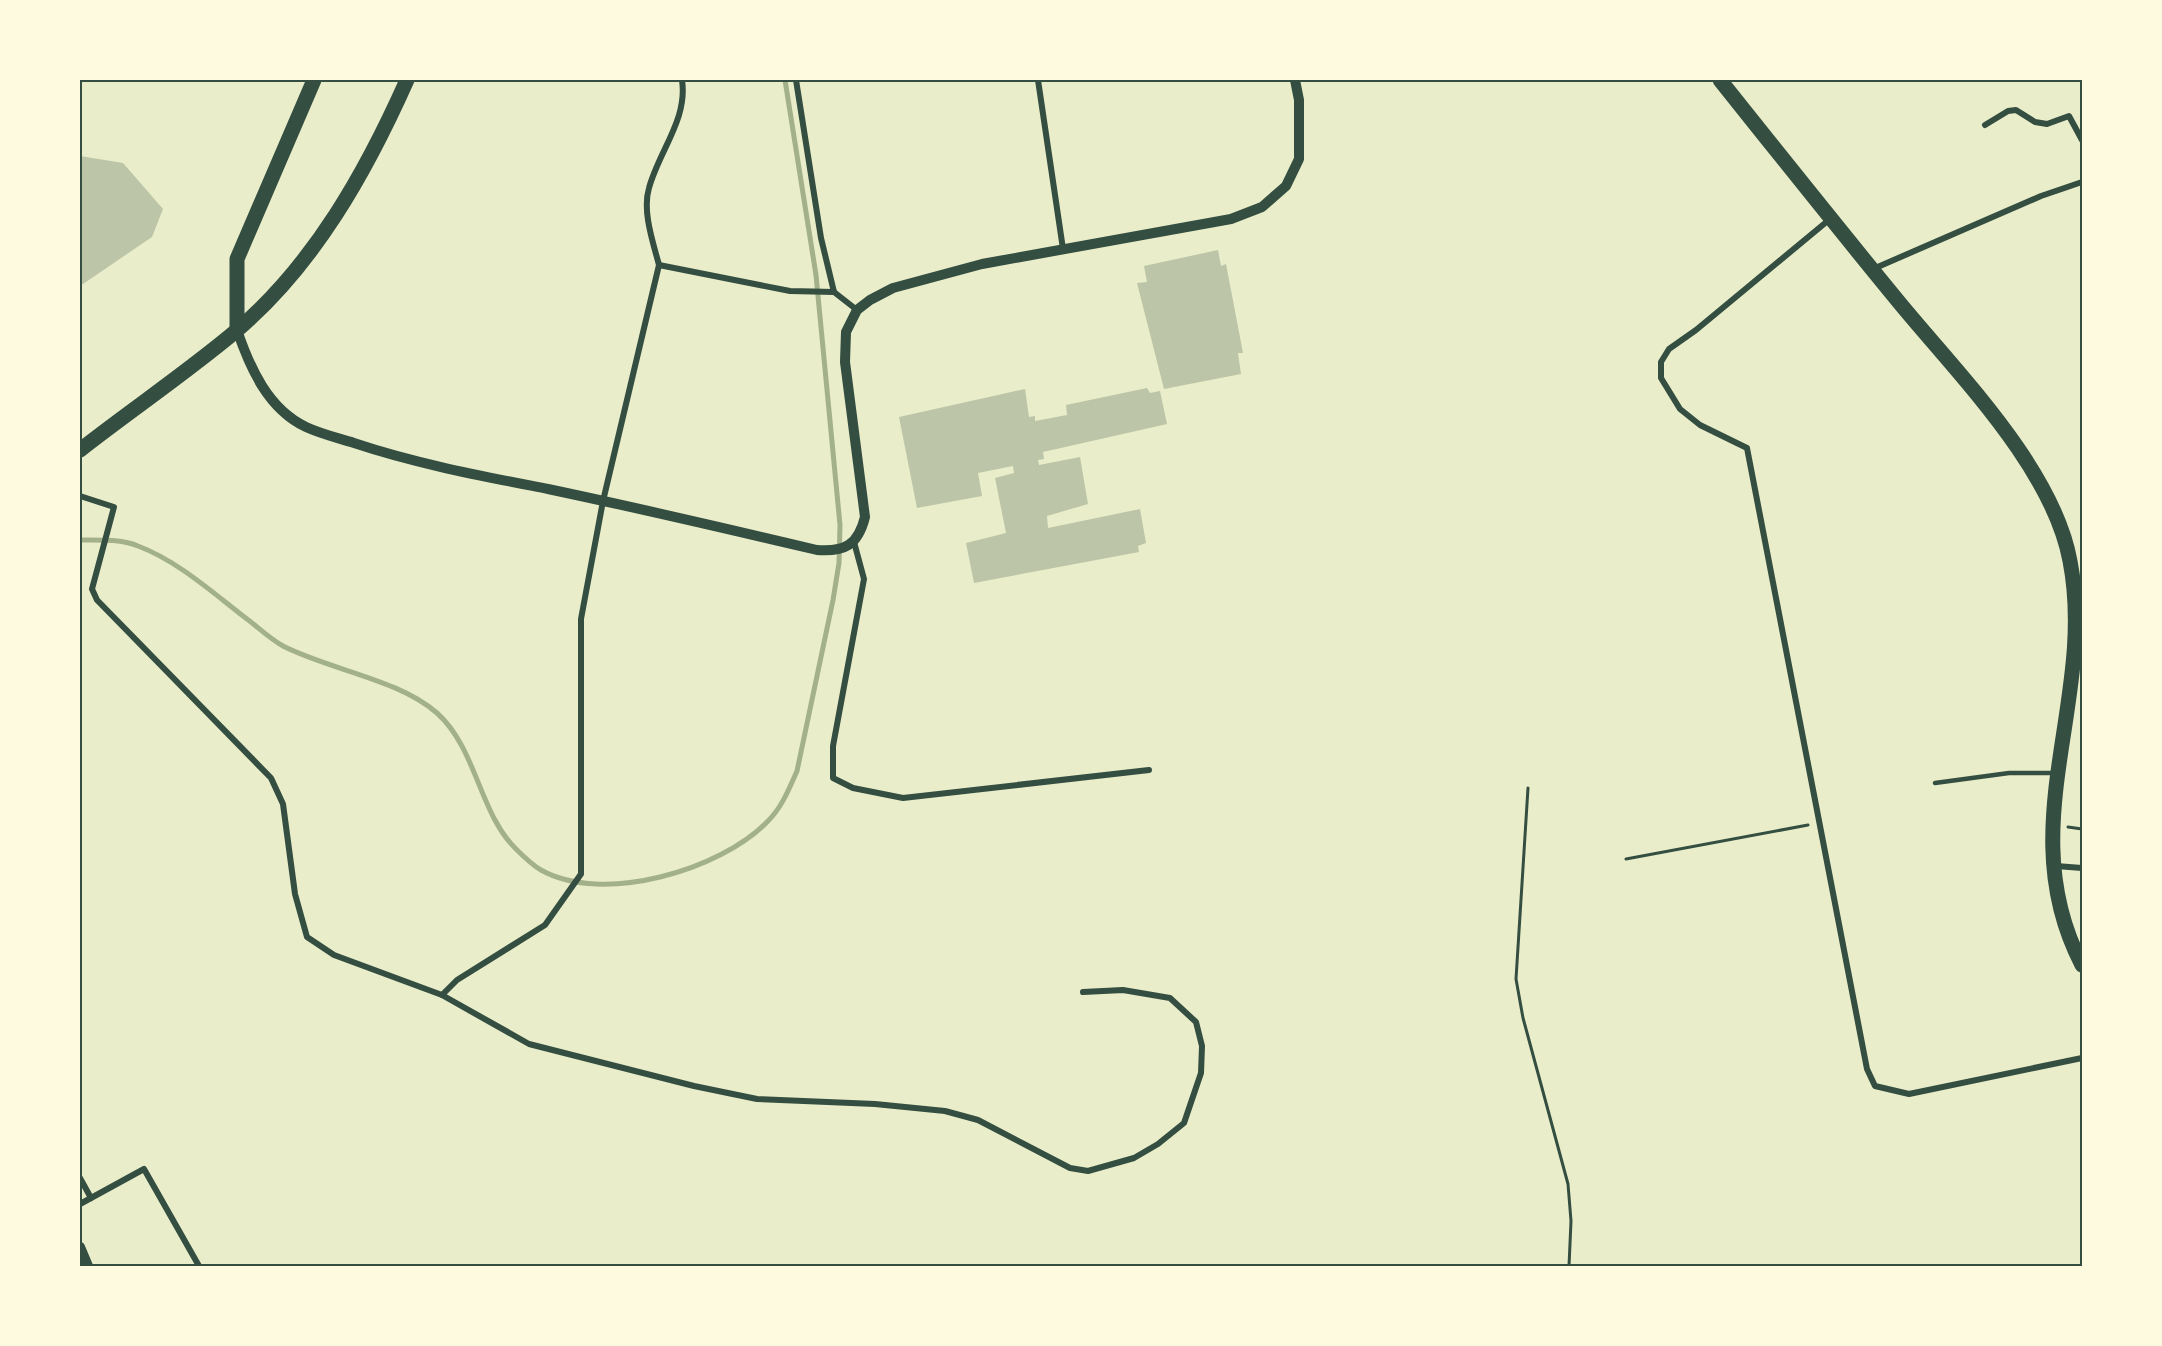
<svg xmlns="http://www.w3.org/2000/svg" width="2162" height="1346" font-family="Roboto,sans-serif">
<rect width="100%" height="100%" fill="#e9edc9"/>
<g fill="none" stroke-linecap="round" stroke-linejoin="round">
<path stroke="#a3b18a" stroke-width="5" d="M80,540C98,540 121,539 138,546C178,561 213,593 247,619C259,628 270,639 283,646C330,670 398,679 437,713C477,749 479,813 516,849C523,856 532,865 541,870C603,905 721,870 768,821C782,807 789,789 797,771L833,600L839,563L840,525L816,275L785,80"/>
</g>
<g fill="#bcc5a7">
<path d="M80,156L123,163L163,209L152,237L80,286Z"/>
<path d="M1218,250L1221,266L1226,264L1243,353H1238L1241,374L1164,389L1137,283L1147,282L1144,266Z"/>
<path d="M1147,388L1150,393L1160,391L1167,424L1043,452L1044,459L1038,460L1039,465L1080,457L1088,504L1047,516L1048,528L1140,509L1146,543L1138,546L1139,552L974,583L966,543L1006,533L995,478L1014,473L1013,466L978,473L982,496L917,508L899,417L1025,389L1029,417L1035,416V421L1067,415L1066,405Z"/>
</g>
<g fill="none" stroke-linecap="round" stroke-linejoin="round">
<g stroke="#344e41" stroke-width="3">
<path d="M1528,788L1516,979L1523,1018L1568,1184L1571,1221L1569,1266"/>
<path d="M2068,827L2082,829"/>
<path d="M1626,859L1808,825"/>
</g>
<path stroke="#344e41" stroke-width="4.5" d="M1935,783L2009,773H2054"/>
<g stroke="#344e41" stroke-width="6">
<path d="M796,80L821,238L834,292L857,310"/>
<path d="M1038,80L1063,249"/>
<path d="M1985,125L2008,111L2016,110L2035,122L2047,124L2069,116L2082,140"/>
<path d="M1830,219L1696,330L1669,349L1661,362V378L1680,409L1700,425L1747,448L1867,1069L1875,1086L1909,1094L2082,1058"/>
<path d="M659,265L790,291L834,292"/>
<path d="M1873,269L2041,196L2082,182"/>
<path d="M80,496L114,507L92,589L97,600L271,778L283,804L295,894L307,937L334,955L442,995L529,1044L694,1086L757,1099L875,1104L945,1111L978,1120L1070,1168L1088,1171L1134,1158L1158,1144L1184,1123L1201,1073L1202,1046L1196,1022L1170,998L1123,990L1083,992"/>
<path d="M854,542L864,579L833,746V778L853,788L903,798L1149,770"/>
<path d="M2056,866L2082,868"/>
<path d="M442,995L457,980L545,925L581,874V619L603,501L659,265C653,242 642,211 649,188C659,151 688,119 682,80"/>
<path d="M80,1178L91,1198"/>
<path d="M80,1204L144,1169L199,1266"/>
</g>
<g stroke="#344e41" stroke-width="10">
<path d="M237,330C250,368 268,409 306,427C321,434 338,438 354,443C417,464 482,476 548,489C638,508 728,529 817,550C845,552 858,545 865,517L845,362L846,332L857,310L870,300L893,288L982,264L1231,219L1262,207L1286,186L1299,159V100L1295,80"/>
<path d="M80,1247L88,1266"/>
</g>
<g stroke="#344e41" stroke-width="15">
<path d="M1720,80C1779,154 1838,228 1898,301C1957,373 2053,468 2070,561C2097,700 2010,827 2082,965"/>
<path d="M237,330V259L314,80"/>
<path d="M80,450C131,410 186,373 236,331C314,265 366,172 407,80"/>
</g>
</g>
<rect width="2162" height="1346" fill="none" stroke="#fefae0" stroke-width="162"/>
<rect x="81" y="81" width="2000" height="1184" fill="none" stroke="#344e41" stroke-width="2"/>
</svg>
